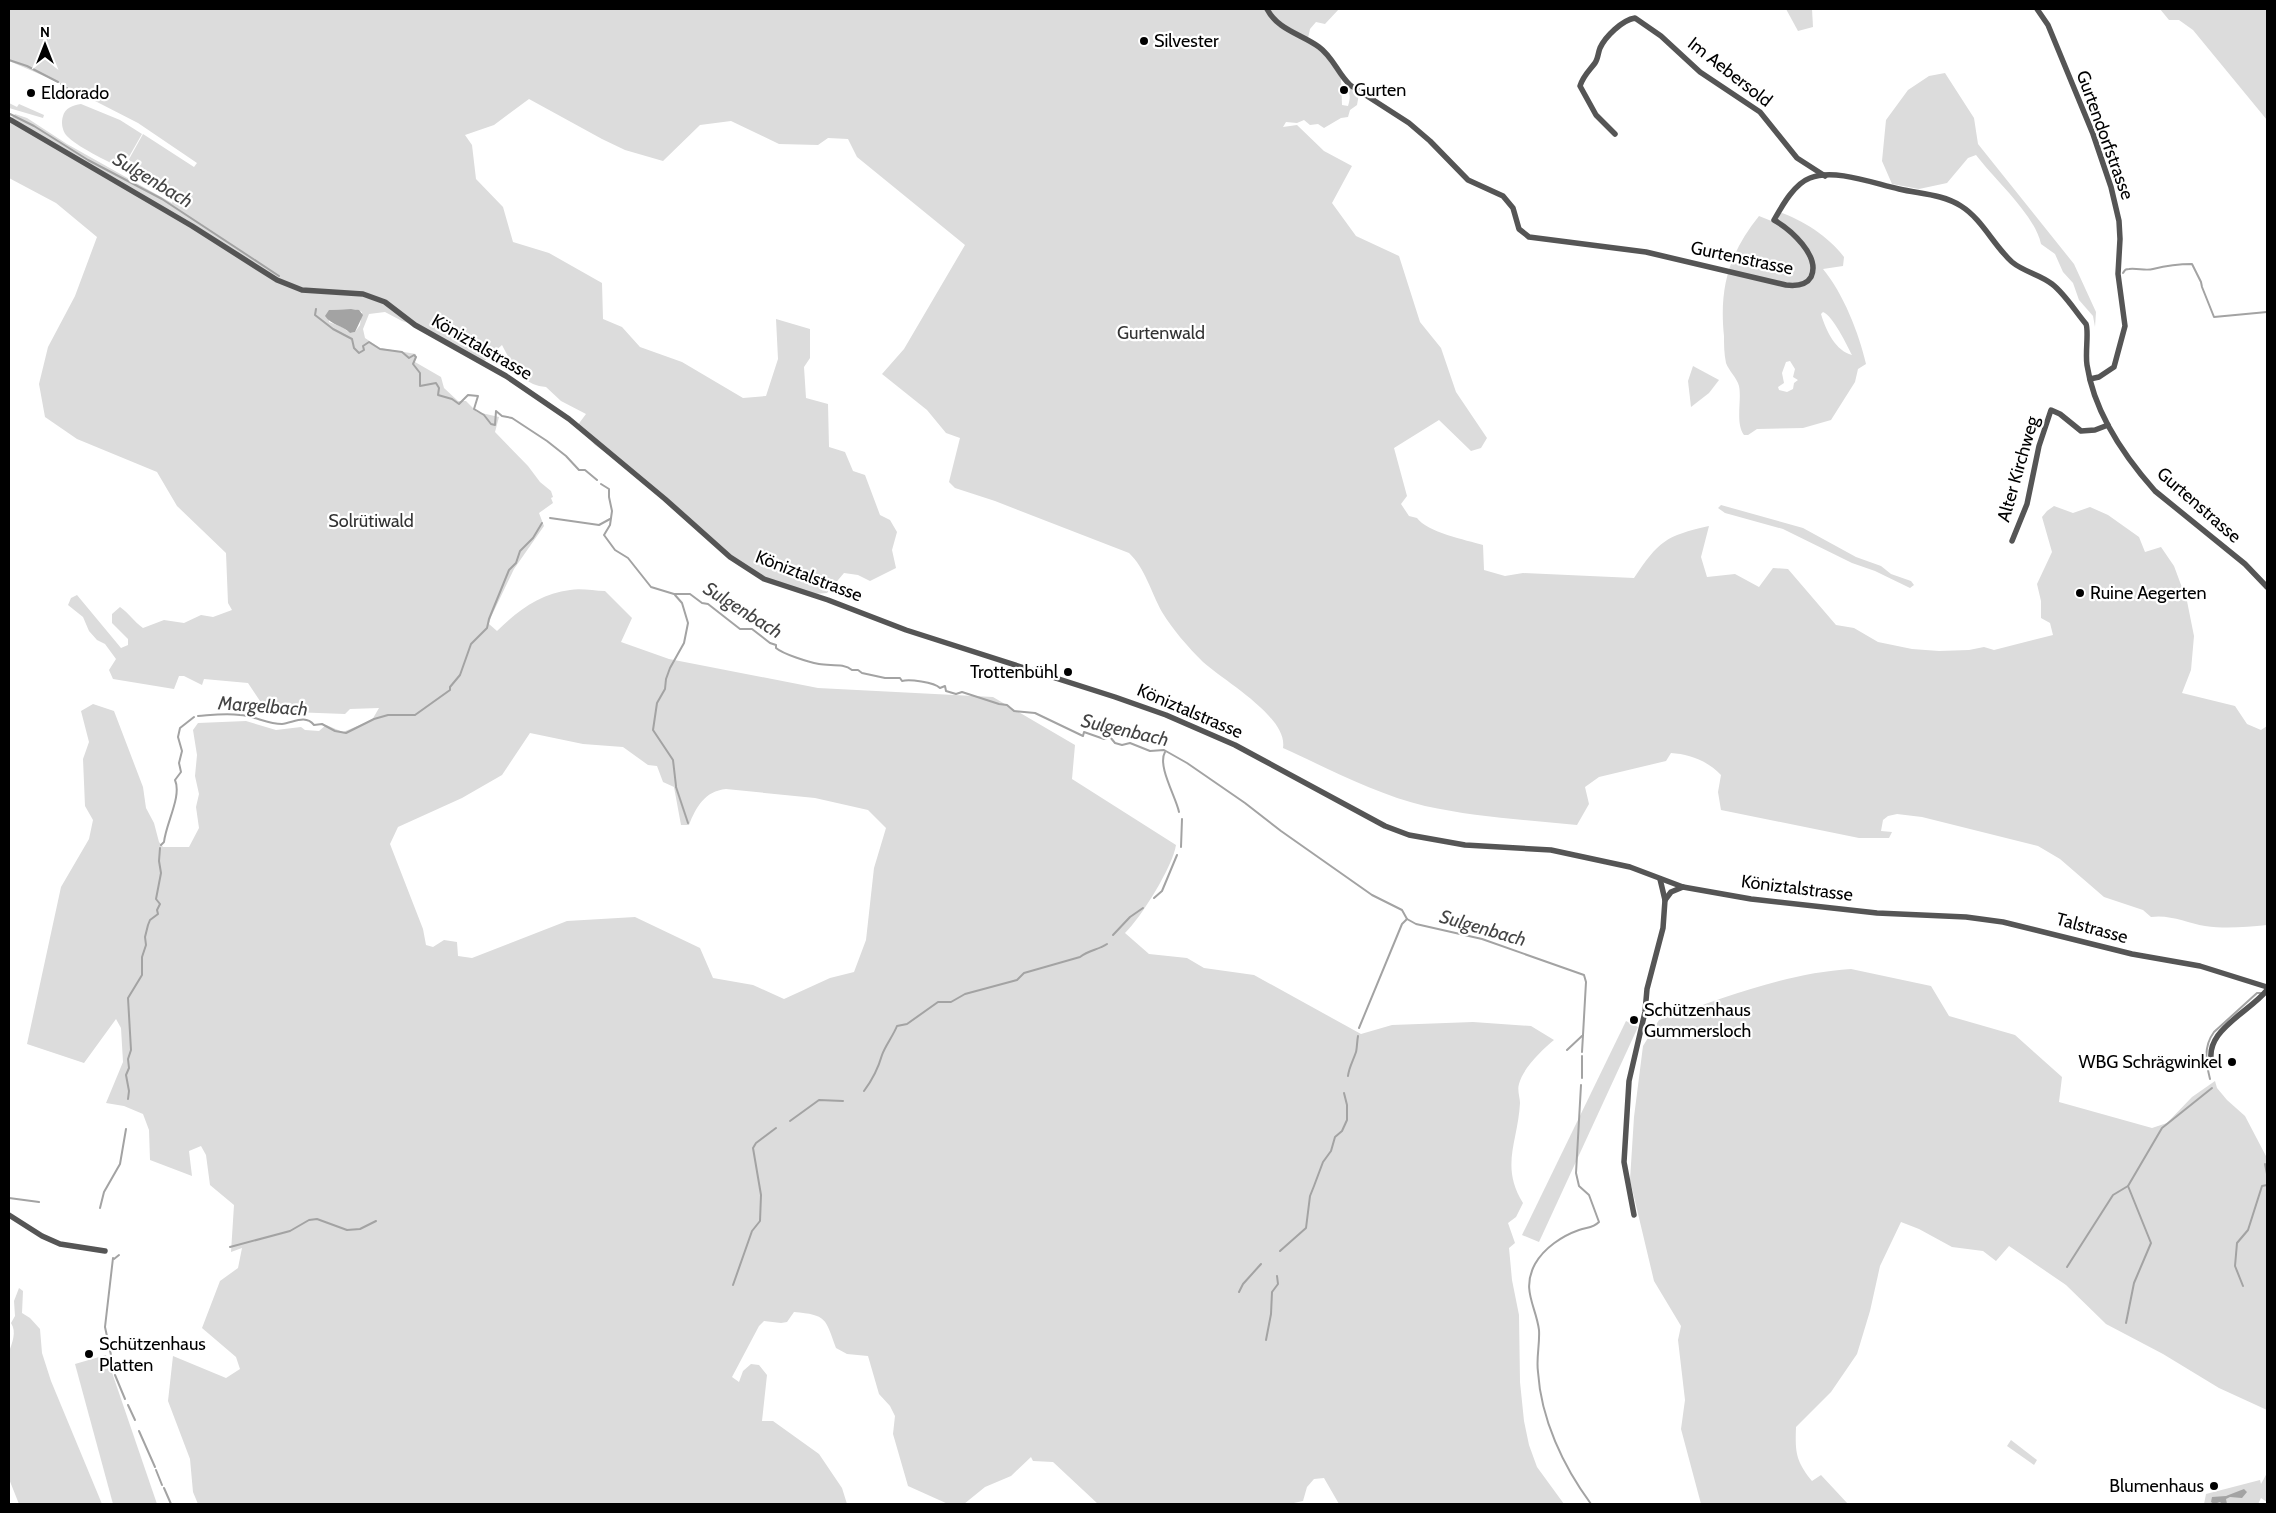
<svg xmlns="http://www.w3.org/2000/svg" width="2276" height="1513" font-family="Cabin,sans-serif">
<rect width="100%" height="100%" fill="#fff"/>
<g fill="#dcdcdc" fill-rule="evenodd">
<path d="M9,9H1265L1269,16L1320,49L1341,78L1342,105L1348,106C1352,93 1348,93 1346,84L1359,94L1357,105L1350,110L1348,117L1341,118L1324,128L1318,124L1310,125L1304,120L1297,123L1286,122L1283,127L1297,125L1324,151L1352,166L1332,203L1356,236L1399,256L1420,322L1441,348L1456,392L1487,438L1481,448L1471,451L1439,420L1394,448L1407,496L1401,504L1409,516L1417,518C1427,532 1466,540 1483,545L1484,570L1505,576L1523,573L1634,578C1659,541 1665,536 1709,526L1701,557L1707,577L1735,574L1759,587L1773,568L1788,569L1836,625L1854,628L1878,642L1912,649L1939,651L1969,650L1984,647L1994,650L2053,635L2050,623L2041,618V601L2037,584L2052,552L2042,517L2047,511L2054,506L2073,513L2090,507L2108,515L2139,537L2145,552L2161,547L2174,566L2187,601L2194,636L2191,670L2182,693L2235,706L2247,724L2261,730L2267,726V925C2246,927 2226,929 2205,926C2188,923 2169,914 2151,917L2143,910L2104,897L2060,859L2038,846L1922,817L1897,814L1888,816L1883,820L1881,831L1892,832L1889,838H1859L1721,810L1718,792L1721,775C1708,761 1689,754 1671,753L1666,761L1599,777L1585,787L1589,804L1577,825C1527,820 1475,817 1425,806C1378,795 1327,768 1283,748C1288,717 1224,681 1203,662C1188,647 1173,630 1162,612C1151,592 1145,568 1129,553L995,501L955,488L949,482L960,438L946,433L927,410L882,374L904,349L965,245L857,157L848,139L828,138L818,145L779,144L731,121L700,125L663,161L625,150L602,139L529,99L494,125L465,135L472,145L476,179L503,207L513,242L549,253L602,283L603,319L622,327L640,347L682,362L743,398L766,396L778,359L776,319L810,329V358L804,367L806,398L828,404L829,447L845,452L853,471L865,475L880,515L890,520L897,532L892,550L896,568L870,581L858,575L844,573L827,593L813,594L779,583L743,567L634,473L595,445L577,426L586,414L561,401L546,387C522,386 512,364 502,345L483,362L415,325L402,321L385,312L369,314L363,329L365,338L380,348L416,354L415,362L441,377L444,388L458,401H466L477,412L499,417L495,432L528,466L540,482L551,491L553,497L551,498L553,503L539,513L544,526L514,569L491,617L489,624L497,631C517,611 541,593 570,590C581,588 594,591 605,591L632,618L621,642L669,659L818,688L993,697L1075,745L1072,779L1176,845C1173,866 1141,918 1125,933L1149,954L1187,958L1204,968L1254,975L1361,1034L1392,1025L1473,1022L1531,1026L1554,1040C1542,1050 1523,1068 1519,1084C1517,1090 1520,1098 1520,1103C1518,1142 1500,1166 1523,1203L1516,1217L1508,1223L1515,1243L1509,1248L1512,1280L1519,1315L1520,1382L1524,1421L1529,1445L1537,1467L1564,1504H1339L1324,1478L1314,1479L1307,1487L1303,1501L1289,1504H1098L1053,1462L1033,1461L1031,1457L1011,1476L985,1487L964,1504H948L908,1486L893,1434L895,1416L890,1406L879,1394L868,1356L847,1354L836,1348C825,1318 827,1315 794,1312L787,1322L781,1323L764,1321L759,1326L732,1377L739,1382L743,1371L751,1364L759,1365L767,1375L762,1421H773L819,1454L842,1488L847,1504H198L193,1492L190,1459L168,1401L173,1356L226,1378L240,1369L236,1357L202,1328L220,1281L238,1268L242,1248L231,1252L234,1205L210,1185L206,1155L201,1146L189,1151L192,1176L150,1160L149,1130L143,1114L124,1106L106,1103L123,1062L121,1028L116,1019L84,1063L27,1044L61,887L89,839L93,820L85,806L83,759L89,742L81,711L93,704L114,711L143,787L146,808L154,823L159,842L163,847H189L199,828L196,807L199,794L195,776L197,755L193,730L198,723L246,721L276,730L301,727L305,730L319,731L326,725L343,732L372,720L379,708L350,709L345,714L292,712L285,707L262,704L248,683L204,679L202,685L184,676H179L174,689L113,679L109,670L116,659L105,644L97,640L89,631L83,617L68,605L71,598L77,595L121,648L128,645V639L112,623V614L120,607C129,613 134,622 143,628L164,620L184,623L201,615L213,617L232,610L228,603L226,553L177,506L157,472L77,439L45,417L39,384L48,347L75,296L97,237L56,203L9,178V119H11L15,114L27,118L67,144L172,203L174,199L123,170L143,134L194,167L197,163L138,123L58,82L9,61ZM343,309H355L362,312L360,325L355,332L350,333L342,327L329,322V310ZM530,733L583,744L623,747L648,765L657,766L663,782L674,787L681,825H689C696,807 705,791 726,789L815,798L868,810L886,828L874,868L866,940L854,972L830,978L784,999L753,985L713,978L700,948L635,917L567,921L472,958L458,956L457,942L444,940L433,947L426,945L423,929L390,844L398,827L462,798L502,775Z"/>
<path d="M1269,9H1339L1325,24L1316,22L1310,29L1308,38L1279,22Z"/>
<path d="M1786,9H1812L1813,27L1798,31Z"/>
<path d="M2160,9H2267V120L2193,30L2179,20H2169Z"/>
<path d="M1945,73L1974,118L1978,144L2074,264L2096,312L2095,327L2093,316L2079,300L2073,283L2063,272L2055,254L2041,244C2035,215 1995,180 1976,155L1968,158L1947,183L1919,189L1892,184L1882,161L1886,120L1908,90L1929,76Z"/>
<path d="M9,103L17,107L19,104L44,115L43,118L9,108Z"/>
<path d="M81,104L120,120L142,134L122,169C108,161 75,146 66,135C62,130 61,122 63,116C65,108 73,105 81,104Z"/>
<path d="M1779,212C1803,220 1829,237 1844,257L1843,266L1823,269C1843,293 1859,333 1866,364L1858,369L1855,382L1831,420L1803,428L1757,429L1748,435H1744C1735,423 1742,400 1739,386C1737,378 1729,371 1726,363C1724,354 1724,344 1724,336C1719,288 1729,253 1759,216L1774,222ZM1823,312C1833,316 1847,345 1852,355C1836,351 1826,331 1821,314ZM1790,361L1795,369L1793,377L1798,380L1794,383L1793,389L1787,392L1779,390L1778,387L1784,383L1782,373L1786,362Z"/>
<path d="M1693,366L1719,380L1709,393L1691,407L1688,381Z"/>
<path d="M1721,505L1803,528L1856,557L1881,566L1891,574L1911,581L1914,585L1910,588L1875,571L1852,563L1783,529L1725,513L1718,508Z"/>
<path d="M1851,969L1931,986L1949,1016L2015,1035L2062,1077L2059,1102L2152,1128L2167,1123L2192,1097L2215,1081L2217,1088L2227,1100L2245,1116L2267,1158V1410L2219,1388L2163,1354L2106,1324L2066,1285L2009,1246L1996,1261L1983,1251L1952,1247L1919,1229L1901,1222L1880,1266L1870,1311L1857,1354L1831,1392L1796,1427C1795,1453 1796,1461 1812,1481L1821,1475L1848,1504H1701L1681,1429L1685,1400L1678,1340L1681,1326L1654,1281L1630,1180L1634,1117L1643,1046L1659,1020C1721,999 1785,973 1851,969Z"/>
<path d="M1626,1021L1638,1027L1539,1242L1522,1235Z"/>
<path d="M19,1288L23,1291L22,1313L30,1318L40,1329L42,1353L51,1381L102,1504H19L9,1479V1352C12,1343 17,1332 11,1323L15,1316L14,1301Z"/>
<path d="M106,1355L157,1504H113L75,1364Z"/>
<path d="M2011,1440L2037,1460L2034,1465L2007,1446Z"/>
<path d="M2267,1473V1502L2261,1498L2258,1504H2204L2206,1494L2260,1480L2261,1484Z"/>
</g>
<g fill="#a3a3a3">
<path d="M351,309L359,310L363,315L355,332L350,333C342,325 331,325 325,316L329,310Z"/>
<path d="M2244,1489L2247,1492L2242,1498L2230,1497L2226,1499L2227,1504H2222L2220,1502L2214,1504L2211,1502L2212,1497L2226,1496Z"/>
</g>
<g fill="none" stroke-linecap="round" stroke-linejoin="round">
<g stroke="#a3a3a3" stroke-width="2">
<path d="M9,60L27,66L58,82"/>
<path d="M61,84L76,94"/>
<path d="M10,114L34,126L88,160L162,199L279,276"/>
<path d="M2123,273C2125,270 2125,269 2129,269C2137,268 2146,271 2153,269C2165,266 2178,264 2192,264L2201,282L2202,287L2214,317L2267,312"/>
<path d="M316,309L315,315L333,329L352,339L354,348L359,353L364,350L363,346L369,342L380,349L402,352L409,358L414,355L416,357L413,364L420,373V386L436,383L439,388L438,395L452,399L459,404L468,395L478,396L474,409L484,415L491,424L495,425L496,411L502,416L512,418L547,441L566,456L579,470H585L597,480"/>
<path d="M601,484L609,489V497L612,511L610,525L604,535L615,550L628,558L651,587L674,594H690L702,603L708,604L740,629H752L770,643L776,645V648C783,654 808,662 819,664C830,666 844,663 852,670H858L862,673L885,678H900L902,681C909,679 934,682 940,688L945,686L946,691L956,694L962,692L999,704L1007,705L1014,711L1035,713L1083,736L1084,732L1104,739L1110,737L1115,743L1122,745L1130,743L1150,751L1164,750L1187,763L1245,803L1281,831L1372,895L1402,910L1407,919L1416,924L1482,939L1584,975L1586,982L1583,1035L1567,1050"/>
<path d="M550,518L599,525L610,519"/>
<path d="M675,595L682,603L688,623L684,643L670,668L666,679L665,689L657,703L653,730L673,760L676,786"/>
<path d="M198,716C212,715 225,713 240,715C254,716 268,724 282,724C293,723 305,714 314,725L322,724L335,731L346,733L374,719L388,715H415L450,690V687L460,675L471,644L487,628L489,619L509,570L516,563L520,551L533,538L542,523"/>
<path d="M1165,752C1157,766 1176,797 1179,812"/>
<path d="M676,787L688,823"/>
<path d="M161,845L164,842C166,823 182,796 175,780L181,772L179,763L182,751L178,737L180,728L194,717"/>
<path d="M1181,847L1182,819"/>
<path d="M1154,898L1162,891L1177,855"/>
<path d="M1113,935L1130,917L1143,908"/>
<path d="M1359,1028L1402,924L1407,919"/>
<path d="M1582,1052L1583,1035"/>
<path d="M1348,1076C1349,1067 1353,1061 1356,1052C1357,1049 1357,1041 1358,1036"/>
<path d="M1582,1078V1056"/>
<path d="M2210,1079C2206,1063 2203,1047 2214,1032L2257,993H2262"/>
<path d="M1581,1085L1576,1173L1579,1186L1589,1195L1599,1222C1593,1228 1588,1227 1579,1230C1562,1236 1544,1248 1535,1264C1521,1290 1536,1306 1539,1330C1540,1344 1536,1358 1538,1372C1541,1419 1563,1466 1591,1504"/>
<path d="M864,1091C873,1079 878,1069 882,1055C885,1046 893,1036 897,1026L907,1024L938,1002H951L965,994L1017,980L1024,973L1080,957C1089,950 1098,950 1107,944"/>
<path d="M128,1099L129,1091L126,1075L129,1068L128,1059L131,1050L128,998L142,975V957L146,945L145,937L148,925L150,920L158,914L157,910L160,904L156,899L161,873L159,861L160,848"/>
<path d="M790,1121L819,1100L843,1101"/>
<path d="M2265,1164L2267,1174"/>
<path d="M9,1198L39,1202"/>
<path d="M100,1208L104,1192L120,1164L126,1129"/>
<path d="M230,1247L290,1231L309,1220L317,1219L347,1230L360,1229L376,1221"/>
<path d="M1280,1251L1306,1228L1310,1196L1314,1186L1323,1162L1331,1151L1335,1137L1342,1131L1347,1120V1105L1344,1093"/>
<path d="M114,1259L119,1255"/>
<path d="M2067,1267L2113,1195L2128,1186L2162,1128L2212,1088"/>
<path d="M733,1285L752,1231L760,1221L761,1195L753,1148L756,1143L776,1128"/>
<path d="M2243,1286L2235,1266L2237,1243L2248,1230L2262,1186L2267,1185"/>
<path d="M1239,1292L1243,1284L1261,1264"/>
<path d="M2126,1323L2134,1283L2151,1243L2128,1186"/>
<path d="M1266,1340L1271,1314L1272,1292L1278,1284L1277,1276"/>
<path d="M111,1355L105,1327L113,1258"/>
<path d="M115,1375L125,1399"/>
<path d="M128,1405L135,1420"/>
<path d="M139,1431L155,1467"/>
<path d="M156,1470L162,1485"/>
<path d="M164,1488L171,1504"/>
</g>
<g stroke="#555" stroke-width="5.5">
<path d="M1267,9C1278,30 1301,34 1319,47C1333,57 1338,74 1350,85L1409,123L1430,141L1468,180L1503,196L1513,208L1519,229L1529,237L1646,252L1786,285C1795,286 1806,286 1811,277C1821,256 1790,229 1774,220C1782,206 1794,184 1810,178C1835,168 1875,184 1899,189C1920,194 1942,194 1961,206C1982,219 1994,246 2012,262C2024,272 2039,274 2052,284C2065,294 2075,311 2086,324C2089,331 2085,353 2087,365C2094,412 2124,456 2155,491L2245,564L2267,587"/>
<path d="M2037,9L2048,25L2093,134L2111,187L2119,221L2120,239L2118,274L2125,326L2114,367L2099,377L2090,379"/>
<path d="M9,119L192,226L277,280L302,290L363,294L385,302L415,325L506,376L569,419L665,499L730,557L764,579L828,600L906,630L1115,697L1166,715L1235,745L1385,826L1409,835L1465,845L1551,850L1630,867L1683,887L1751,899L1877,913L1966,917L2003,922L2132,954L2200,966L2267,987"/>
<path d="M1615,134L1596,115L1580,86C1583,76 1589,71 1595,63C1598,59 1598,53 1600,48C1605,37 1622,20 1635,18L1661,36L1700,72L1760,112L1797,158L1825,176"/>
<path d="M2012,541L2027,504L2039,446L2051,410L2060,414L2081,431L2095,430L2108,425"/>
<path d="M1665,900L1671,892L1683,887"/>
<path d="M2213,1067C2200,1032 2249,1013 2267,990"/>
<path d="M9,1215L42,1236L60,1244L105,1251"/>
<path d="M1634,1215L1624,1162L1629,1081L1645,1012L1647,989L1663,928L1665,900L1660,879"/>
</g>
</g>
<g fill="#000" stroke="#fff" stroke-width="2">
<circle cx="1144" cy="41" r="5"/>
<circle cx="1344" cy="90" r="5"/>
<circle cx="31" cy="93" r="5"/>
<circle cx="2080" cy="593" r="5"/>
<circle cx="1068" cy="672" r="5"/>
<circle cx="1634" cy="1020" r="5"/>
<circle cx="2232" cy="1062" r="5"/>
<circle cx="89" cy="1354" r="5"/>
<circle cx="2214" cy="1486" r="5"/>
</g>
<g text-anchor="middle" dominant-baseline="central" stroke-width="4.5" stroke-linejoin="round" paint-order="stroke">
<g font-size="18" fill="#000" stroke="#fff" text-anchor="start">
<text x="1154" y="41">Silvester</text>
<text x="1354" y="90">Gurten</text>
<text x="41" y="93">Eldorado</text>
<text x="2090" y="593">Ruine Aegerten</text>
<text x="1058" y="672" text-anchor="end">Trottenbühl</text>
<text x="1644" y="1010">Schützenhaus<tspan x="1644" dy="21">Gummersloch</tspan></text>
<text x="2222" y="1062" text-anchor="end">WBG Schrägwinkel</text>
<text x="99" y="1344">Schützenhaus<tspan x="99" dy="21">Platten</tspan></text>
<text x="2204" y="1486" text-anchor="end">Blumenhaus</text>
</g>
<g font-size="18" fill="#000" stroke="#fff">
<text transform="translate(1730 72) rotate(38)">Im Aebersold</text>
<text transform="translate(2105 135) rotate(70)">Gurtendorfstrasse</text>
<text transform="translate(1742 258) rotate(12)">Gurtenstrasse</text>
<text transform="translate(482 347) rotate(30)">Köniztalstrasse</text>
<text transform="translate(2018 469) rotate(-74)">Alter Kirchweg</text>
<text transform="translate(2199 505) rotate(41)">Gurtenstrasse</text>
<text transform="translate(809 576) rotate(21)">Köniztalstrasse</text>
<text transform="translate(1190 711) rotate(23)">Köniztalstrasse</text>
<text transform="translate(1797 888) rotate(7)">Köniztalstrasse</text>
<text transform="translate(2092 928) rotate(15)">Talstrasse</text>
</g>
<g font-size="18" fill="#333" stroke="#fff">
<text x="1161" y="333">Gurtenwald</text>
<text x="371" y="521">Solrütiwald</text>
</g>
<g font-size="19" font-style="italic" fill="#444" stroke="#fff">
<text transform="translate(153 180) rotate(31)">Sulgenbach</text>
<text transform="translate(743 610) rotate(32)">Sulgenbach</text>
<text transform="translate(263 706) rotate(4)">Margelbach</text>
<text transform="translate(1125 730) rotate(13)">Sulgenbach</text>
<text transform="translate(1483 928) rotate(16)">Sulgenbach</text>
</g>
</g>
<rect width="2276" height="1513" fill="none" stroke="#000000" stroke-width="20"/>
<g transform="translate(45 45)" stroke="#ffffff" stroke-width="4" paint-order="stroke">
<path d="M0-4L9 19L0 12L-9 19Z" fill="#000000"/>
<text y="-8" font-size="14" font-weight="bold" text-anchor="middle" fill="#000000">N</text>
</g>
</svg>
